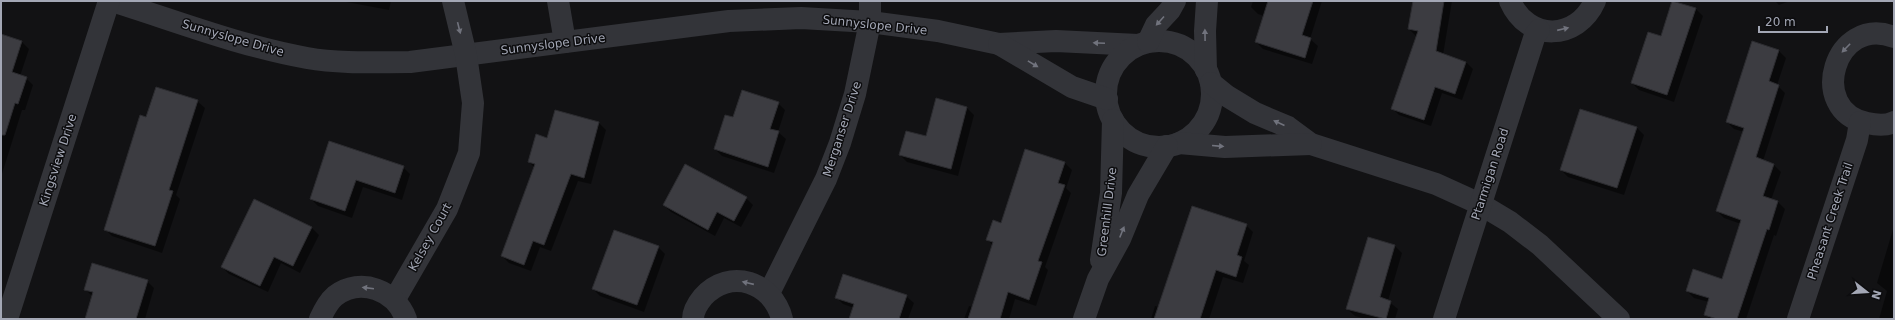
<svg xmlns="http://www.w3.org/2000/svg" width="1895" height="320" font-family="'DejaVu Sans',sans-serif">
<rect width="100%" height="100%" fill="#121214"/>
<g fill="#0007">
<path d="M341,1H391L389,10Z"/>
<path d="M1253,1H1322L1310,39L1318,46L1312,64L1263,49L1256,42L1264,16L1258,14L1251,7Z"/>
<path d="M1414,1H1452L1443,55L1466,62L1473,69L1462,100L1442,93L1431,126L1399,115L1392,108L1416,36L1409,29Z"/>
<path d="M1673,1L1696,9L1703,16L1674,102L1639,90L1632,83L1661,37Z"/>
<path d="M1775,1H1790L1779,5Z"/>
<path d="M1,35L22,42L29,49L20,76L26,78L33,85L25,110H22L1,177Z"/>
<path d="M1753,42L1779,51L1786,58L1777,85L1785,93L1763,161L1774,165L1781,172L1771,200L1778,202L1785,209L1776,236L1774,235L1746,319H1710L1705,314L1709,302L1694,298L1687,291L1722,280L1741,224L1724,218L1717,211L1744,132L1734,129L1727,122Z"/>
<path d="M936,100L967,108L974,115L958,176L907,162L900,155L926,138Z"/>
<path d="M197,101L205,108L176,195L180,199L162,253L112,236L105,229L146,118Z"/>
<path d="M778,103L785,110L778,132L786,139L774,173L722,156L715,149L733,118Z"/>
<path d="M599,123L606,130L591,184L578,181L551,251L540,247L531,271L509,263L502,256L535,168L529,162L548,139Z"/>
<path d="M1637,128L1644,135L1624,195L1568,177L1561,170Z"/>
<path d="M330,142L403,167L410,174L402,200L363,187L352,218L318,206L311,199Z"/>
<path d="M1065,163L1072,170L1066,188L1071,193L1045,267L1048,270L1036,306L1015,299L1009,319H964L969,306L973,307L993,246L987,239Z"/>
<path d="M746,198L753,205L741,227L724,218L715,236L671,212L664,205Z"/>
<path d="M1246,225L1253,232L1244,261L1249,265L1243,283L1223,277L1209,319H1151L1155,306L1159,307Z"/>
<path d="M1894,226V319H1879L1887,291L1877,283Z"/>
<path d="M312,228L319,235L300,273L281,263L268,292L229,274L222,267Z"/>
<path d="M1395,246L1402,253L1388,301L1398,309L1395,319H1366L1355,316L1347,309Z"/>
<path d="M658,247L665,254L644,312L600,296L593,289Z"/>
<path d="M147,281L154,288L145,319H86L92,296L85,289Z"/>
<path d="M906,296L914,303L908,319H850L854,308L843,304L836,297Z"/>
</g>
<g fill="#3c3c41" stroke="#2c2c30">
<path d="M1268,1H1313L1302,35L1311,38L1305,58L1255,42Z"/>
<path d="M1413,1H1444L1436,51L1466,62L1455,94L1435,87L1424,120L1391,109L1418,31L1408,29Z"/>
<path d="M1672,1L1696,8L1667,95L1631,83L1648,32L1661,36Z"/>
<path d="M1,34L22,41L12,72L27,77L18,104L15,103L5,135H1Z"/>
<path d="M1752,41L1779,50L1769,81L1779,85L1756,157L1774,164L1763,196L1778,201L1769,230L1767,229L1737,319H1717L1704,315L1709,298L1686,291L1693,269L1722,279L1741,220L1716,211L1744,128L1726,122Z"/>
<path d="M156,87L198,100L169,190L173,191L155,246L104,230L140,115L146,117Z"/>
<path d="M742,90L779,102L770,129L779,131L768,167L714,149L725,115L733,117Z"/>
<path d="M936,98L967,107L951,169L899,155L906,131L926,136Z"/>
<path d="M1580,109L1637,127L1617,188L1560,170Z"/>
<path d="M555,110L599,122L584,178L571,174L544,245L533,241L524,265L501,256L535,164L528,162L536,134L547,138Z"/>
<path d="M329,141L404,166L395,193L356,180L345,211L310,199Z"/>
<path d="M1025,149L1065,162L1058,183L1065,185L1038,261L1042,262L1029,300L1008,292L1000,319H968L993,242L986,240L993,220L1001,223Z"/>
<path d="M685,164L747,197L734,221L717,212L708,230L663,205Z"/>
<path d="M254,199L312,227L293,266L274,257L260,286L221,267Z"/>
<path d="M1192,206L1247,224L1237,255L1242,257L1236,277L1216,270L1200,319H1154Z"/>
<path d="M614,230L659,246L637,305L592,289Z"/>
<path d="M1368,237L1395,245L1380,297L1391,301L1386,319L1346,309Z"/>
<path d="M92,263L148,280L136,319H85L93,292L84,290Z"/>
<path d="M843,274L907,295L899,319H849L854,304L835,298Z"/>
</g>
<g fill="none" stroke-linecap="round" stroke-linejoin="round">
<g stroke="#333439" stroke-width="22">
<path d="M112,1C176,21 240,46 307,58C341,64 376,62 410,62L729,21L801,18L870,22L938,31L999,44L1056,41L1138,45"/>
<path d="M558,1L565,42"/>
<path d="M1510,1C1528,42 1577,41 1595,1"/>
<path d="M1894,37C1835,14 1806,110 1867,123C1876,125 1886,126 1894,122"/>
<circle cx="1159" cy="94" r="53"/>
<path d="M1148,42L1156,25L1170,10L1175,1"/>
<path d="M999,44L1072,87L1107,99"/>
<path d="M1206,70L1205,31L1207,1"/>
<path d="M1211,83L1227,96L1255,113L1288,127L1311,144L1436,184L1480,204L1510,222L1540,245L1619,319"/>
<path d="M1179,143L1225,147L1311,144"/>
<path d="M1101,260L1111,193L1113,120"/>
<path d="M769,293L826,179L840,143L855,94L870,22V1"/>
<path d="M395,299L447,209L469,153L473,103L466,55L453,1"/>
<path d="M7,319L109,1"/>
<path d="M320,319C324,310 328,302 335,296C361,276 396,291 406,319"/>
<path d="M693,319C693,311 698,303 703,297C730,267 773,282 782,319"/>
<path d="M1084,319L1098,279L1120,239L1138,195L1167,146"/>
<path d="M1444,319L1535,35L1539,30"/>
<path d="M1798,319L1857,140L1860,122"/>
</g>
</g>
<defs><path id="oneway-solid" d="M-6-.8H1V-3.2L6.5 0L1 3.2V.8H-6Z"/></defs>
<g fill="#71737d">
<use href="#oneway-solid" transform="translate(1160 21) rotate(132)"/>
<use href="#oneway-solid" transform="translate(459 28) rotate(76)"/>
<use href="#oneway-solid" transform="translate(1563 29) rotate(-13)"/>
<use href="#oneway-solid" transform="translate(1205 35) rotate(-91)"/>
<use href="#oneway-solid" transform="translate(1099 43) rotate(-177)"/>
<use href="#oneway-solid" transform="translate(1846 48) rotate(134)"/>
<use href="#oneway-solid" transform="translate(1033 64) rotate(31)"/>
<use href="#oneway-solid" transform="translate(1279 123) rotate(-156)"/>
<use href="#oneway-solid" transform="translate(1218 146) rotate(5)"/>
<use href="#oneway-solid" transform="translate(1122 232) rotate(-68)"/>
<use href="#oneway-solid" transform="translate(748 283) rotate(-167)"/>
<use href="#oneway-solid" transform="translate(368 288) rotate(-173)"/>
</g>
<g text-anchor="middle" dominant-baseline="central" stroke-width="3" stroke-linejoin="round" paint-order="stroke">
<g font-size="12" fill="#a3a7b5" stroke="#0d0d0f">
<text transform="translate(875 25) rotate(6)">Sunnyslope Drive</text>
<text transform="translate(233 38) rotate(16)">Sunnyslope Drive</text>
<text transform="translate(553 44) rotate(-7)">Sunnyslope Drive</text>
<text transform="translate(842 129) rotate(-72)">Merganser Drive</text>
<text transform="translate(58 160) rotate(-72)">Kingsview Drive</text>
<text transform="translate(1490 174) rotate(-72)">Ptarmigan Road</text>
<text transform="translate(1107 212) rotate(-83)">Greenhill Drive</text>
<text transform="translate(1830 221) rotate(-72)">Pheasant Creek Trail</text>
<text transform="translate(430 237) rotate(-61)">Kelsey Court</text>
</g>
</g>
<rect width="1895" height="320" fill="none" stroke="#a3a7b5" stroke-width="4"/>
<g transform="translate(1867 292) rotate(107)" stroke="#0d0d0f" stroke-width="3" paint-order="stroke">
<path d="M0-3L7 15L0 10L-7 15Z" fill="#a3a7b5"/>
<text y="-6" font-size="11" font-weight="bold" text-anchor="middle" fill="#a3a7b5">N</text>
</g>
<path d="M1759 26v6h68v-6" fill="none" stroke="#a3a7b5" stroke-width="2"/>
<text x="1765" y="26" font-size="12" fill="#a3a7b5" stroke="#0d0d0f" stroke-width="3" paint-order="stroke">20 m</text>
</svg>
